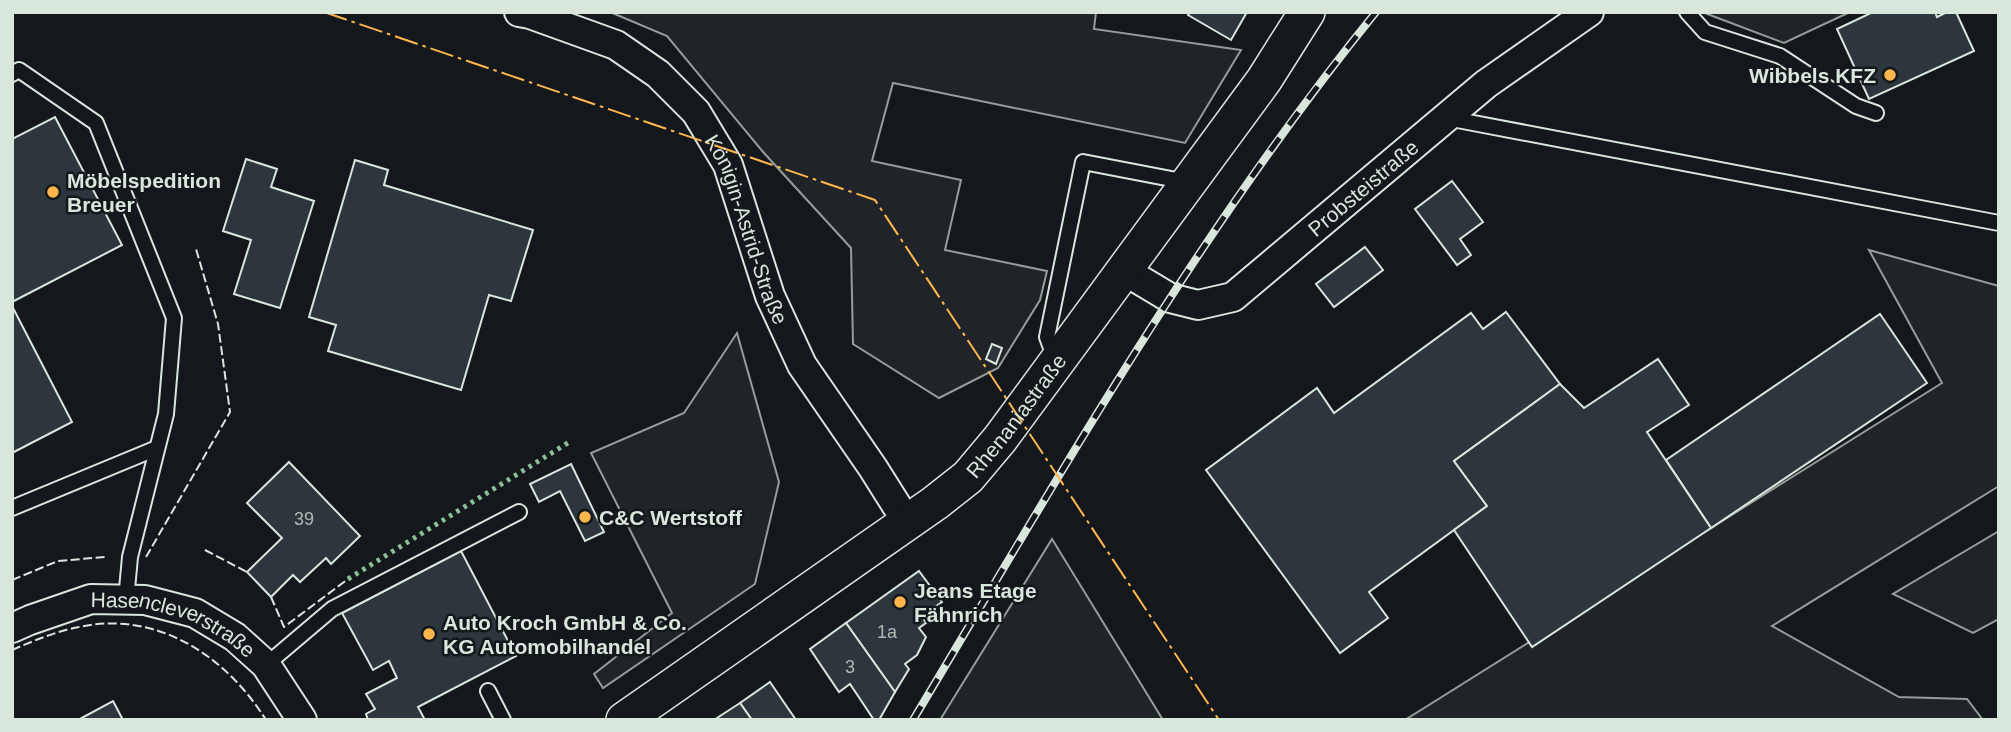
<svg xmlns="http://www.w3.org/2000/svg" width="2011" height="732" font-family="Helvetica,sans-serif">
<rect width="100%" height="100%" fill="#14181c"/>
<g fill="#202428" stroke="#939e99" stroke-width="2">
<path d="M610,12H1096L1094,29L1241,50L1185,143L893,83L872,161L961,180L945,250L1047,271L1040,300L998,368L939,398L853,344L851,248L764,153L667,36Z"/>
<path d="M1702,12H1850L1784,43Z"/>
<path d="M1869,250L1999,286V486L1772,626L1899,697L1967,699L1983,720H1405L1942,383Z"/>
<path d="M737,333L779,482L755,584L603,688L594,674L672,613L591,453L684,413Z"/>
<path d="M1999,531V619L1973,633L1893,594Z"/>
<path d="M1052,539L1163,720H940Z"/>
</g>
<g fill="#2c363c" stroke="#d8e6dc" stroke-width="2">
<path d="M1190,12H1247L1231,40L1188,15Z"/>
<path d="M1873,12H1935L1937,17L1947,12H1956L1974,51L1869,99L1837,29Z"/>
<path d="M55,117L122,245L12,302V139Z"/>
<path d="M246,159L277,169L271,187L314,201L280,308L234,294L251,240L223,231Z"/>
<path d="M355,160L388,170L384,185L533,230L511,301L489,295L461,390L328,351L336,325L309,317Z"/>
<path d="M1452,181L1483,222L1460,239L1471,255L1457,265L1415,209Z"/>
<path d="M1365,247L1383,270L1334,307L1316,284Z"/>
<path d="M12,306L72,422L12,453Z"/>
<path d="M1506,312L1560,384L1454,461L1487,506L1369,592L1388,618L1340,653L1206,470L1317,388L1334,413L1471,313L1483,329Z"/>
<path d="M1880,314L1927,383L1711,528L1666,460Z"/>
<path d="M992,344L1002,348L996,364L986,359Z"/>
<path d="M1658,359L1689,405L1647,432L1711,528L1532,647L1454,530L1487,506L1454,461L1560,384L1584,408Z"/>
<path d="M289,462L360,536L331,564L326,558L300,582L293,575L271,597L247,572L282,538L247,503Z"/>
<path d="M571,464L604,532L585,541L560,491L539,502L530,484Z"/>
<path d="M461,551L516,656L418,707L425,720H368L366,714L375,709L366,694L397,678L389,661L373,670L342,613Z"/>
<path d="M919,571L942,602L922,616L926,623L919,628L926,637L917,655L905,664L909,669L895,692L846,623Z"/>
<path d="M846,623L895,692L879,720H874L850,684L839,692L810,649Z"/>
<path d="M770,682L796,720H752L740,703Z"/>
<path d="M113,701L123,720H78Z"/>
<path d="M740,703L752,720H714Z"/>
</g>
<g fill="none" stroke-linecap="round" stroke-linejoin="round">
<g stroke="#d8e6dc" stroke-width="18">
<g id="service">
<path d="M1687,12L1705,32L1780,56L1856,106L1876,113"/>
<path d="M12,74L19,70L96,123L174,318L166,414L130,557L126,600"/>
<path d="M1447,118L1999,223"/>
<path d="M1055,359L1047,337L1083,162L1187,182"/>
<path d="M12,508L157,448"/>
<path d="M266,665L332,609L519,512"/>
<path d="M488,691L503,720"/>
</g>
</g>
<g stroke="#d8e6dc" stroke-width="32">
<g id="minor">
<path id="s1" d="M519,12L530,14L616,45L658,74L696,112L728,165L770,296L802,365L873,468L907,522"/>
<path id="s2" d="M1125,271L1170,298L1198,305L1233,297L1486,84L1589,12"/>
<path id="s3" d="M12,628L30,620L91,599L145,600L195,613L235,637L266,665L302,720"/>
</g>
</g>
<g stroke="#d8e6dc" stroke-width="38">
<g id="tertiary">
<path id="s4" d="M624,720L935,503L968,477L1000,439L1264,80L1307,12"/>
</g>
</g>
<use href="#service" stroke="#14181c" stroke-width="14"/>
<use href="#minor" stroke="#14181c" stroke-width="28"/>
<use href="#tertiary" stroke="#14181c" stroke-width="35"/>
<g stroke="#d8e6dc" stroke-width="8">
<path id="rail" d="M913,720C1058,478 1198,231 1376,12"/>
</g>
<use href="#rail" stroke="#14181c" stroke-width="5" stroke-dasharray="16" stroke-linecap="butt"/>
<path stroke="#8ac095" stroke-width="5" stroke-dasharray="3.5 5" stroke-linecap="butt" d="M348,579L571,441"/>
<g stroke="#d8e6dc" stroke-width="2" stroke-dasharray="9 3.5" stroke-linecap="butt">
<path d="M205,550L247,572"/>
<path d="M146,557L230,412L218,324L196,249"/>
<path d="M12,580L58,561L105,557"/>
<path d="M271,597L284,627L348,579"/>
<path d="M12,650C33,641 57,631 79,627C157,610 226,656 266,720"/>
</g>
<path stroke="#ffb74d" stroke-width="2" stroke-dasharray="24 5 3.5 5" stroke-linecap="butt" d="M324,12L875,200L1219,720"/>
</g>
<g fill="#ffb74d" stroke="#14181c" stroke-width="2.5">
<circle cx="1890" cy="75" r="7"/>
<circle cx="53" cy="192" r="7"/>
<circle cx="585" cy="517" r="7"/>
<circle cx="900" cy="602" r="7"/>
<circle cx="429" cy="634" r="7"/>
</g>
<g text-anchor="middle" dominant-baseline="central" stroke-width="5" stroke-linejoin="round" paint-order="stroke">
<g font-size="18" fill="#adbab4">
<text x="304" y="519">39</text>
<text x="887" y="632">1a</text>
<text x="850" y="667">3</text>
</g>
<g font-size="21" font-weight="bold" fill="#d8e6dc" stroke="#14181c" text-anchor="start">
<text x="1876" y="75" text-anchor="end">Wibbels KFZ</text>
<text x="67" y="180">Möbelspedition<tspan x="67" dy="24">Breuer</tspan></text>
<text x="599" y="517">C&amp;C Wertstoff</text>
<text x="914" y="590">Jeans Etage<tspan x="914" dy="24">Fähnrich</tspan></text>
<text x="443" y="622">Auto Kroch GmbH &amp; Co.<tspan x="443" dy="24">KG Automobilhandel</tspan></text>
</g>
<g font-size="21" fill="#d8e6dc" stroke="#14181c">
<text stroke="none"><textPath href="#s2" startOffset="287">Probsteistraße</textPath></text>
<text stroke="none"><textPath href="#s1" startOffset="336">Königin-Astrid-Straße</textPath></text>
<text stroke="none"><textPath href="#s4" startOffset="499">Rhenaniastraße</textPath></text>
<text stroke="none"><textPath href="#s3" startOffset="172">Hasencleverstraße</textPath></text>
</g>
</g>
<rect width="2011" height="732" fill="none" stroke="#d8e6dc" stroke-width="28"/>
</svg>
